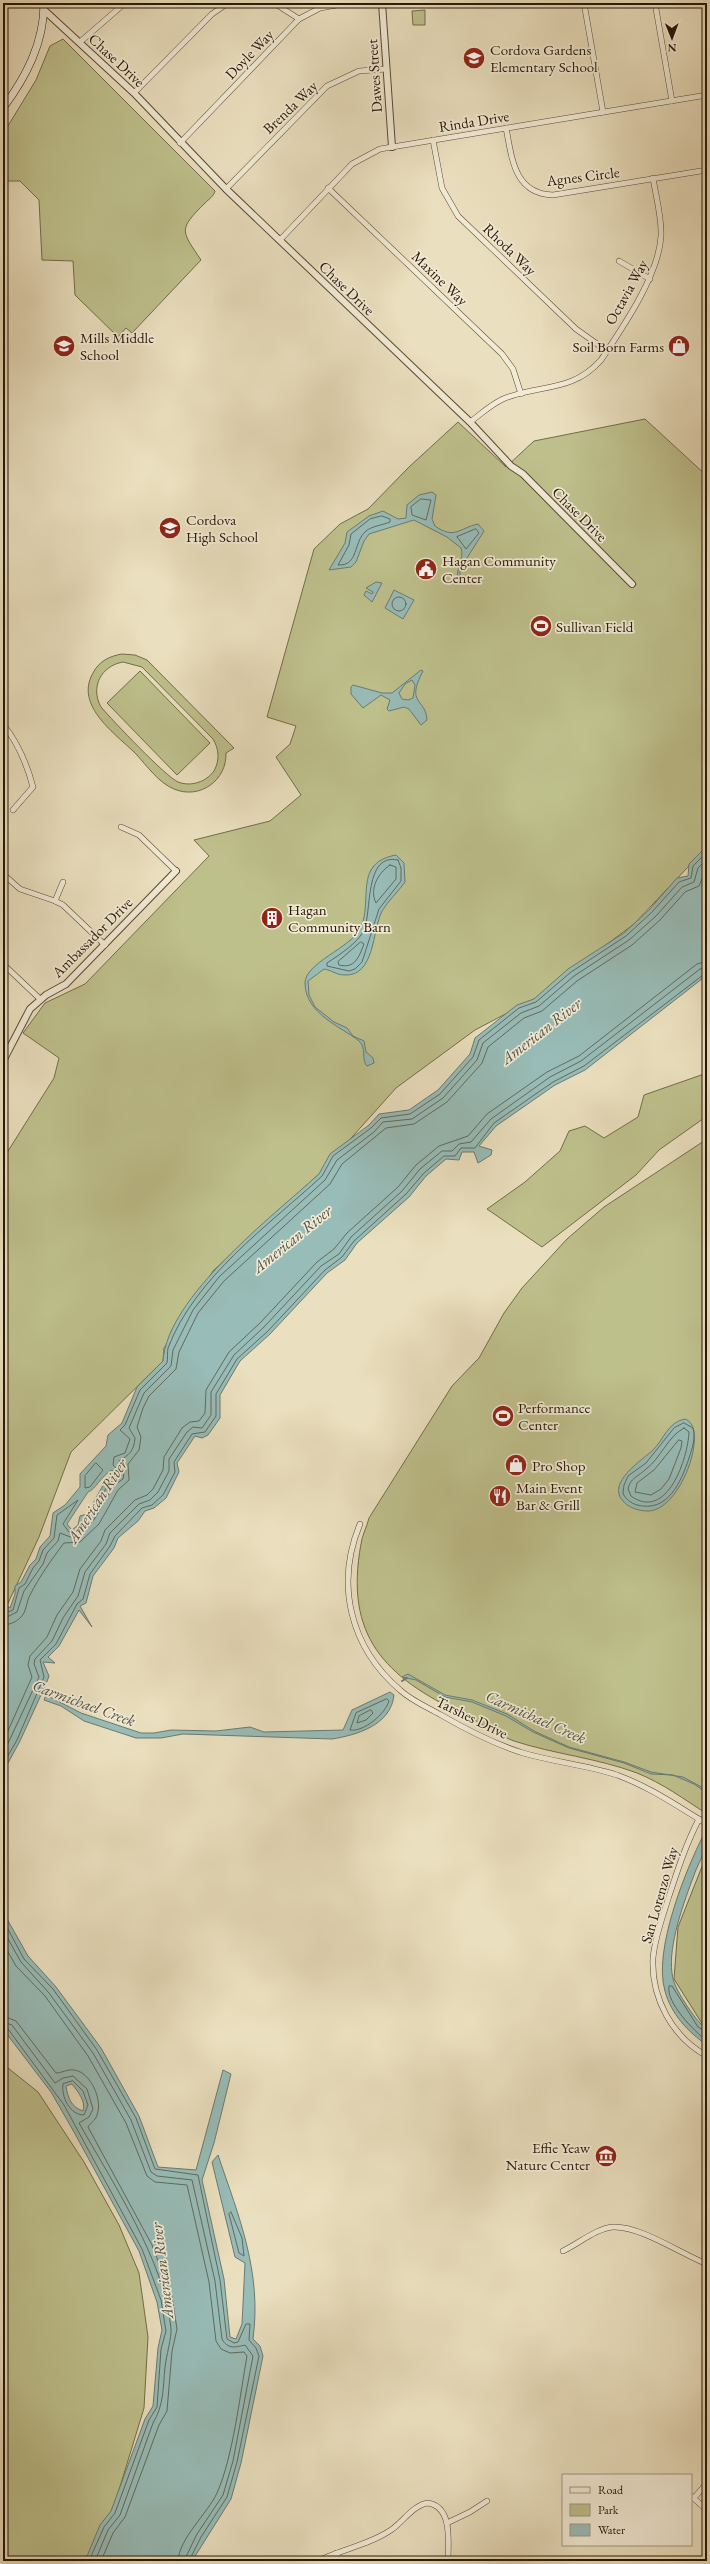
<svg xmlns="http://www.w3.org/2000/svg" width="710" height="2564" font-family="'EB Garamond',serif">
<rect width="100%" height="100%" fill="#eadfbe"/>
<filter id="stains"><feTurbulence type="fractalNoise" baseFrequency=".005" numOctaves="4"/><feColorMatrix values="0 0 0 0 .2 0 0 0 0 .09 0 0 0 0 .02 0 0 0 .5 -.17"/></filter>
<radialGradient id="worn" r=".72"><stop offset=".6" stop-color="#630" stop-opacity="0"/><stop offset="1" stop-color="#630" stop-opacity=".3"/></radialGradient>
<g fill="#bec08c" stroke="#736c48" fill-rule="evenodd">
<path d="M425,10V25H413L412,11Z"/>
<path d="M63,39L215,191C214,196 209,199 205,203C178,230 181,230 201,260L132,333L126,328L118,337L75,295L73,261L42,260L39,200L20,181H3V134L36,80L50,46Z"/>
<path d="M645,419L707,476V847L634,924L534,999L475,1030L396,1088L319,1174L213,1271L164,1348L163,1361L71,1452L39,1537L3,1614V1159L54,1078L59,1058L23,1033L45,1003L85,984L209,856L194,840L270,821L301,795L276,757L290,744L296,726L267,717L314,549L340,524L368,509L409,467L458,422L506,467L534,441Z"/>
<path d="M122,654L135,655L147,660L234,748L226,753C227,780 200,800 174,789C159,783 147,766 136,754C116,734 74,706 93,673C99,661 110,656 122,654ZM123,662L142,667L213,739C219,749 220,760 214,771C206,782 191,787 178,782C165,776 113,721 101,707C90,687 101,666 123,662Z"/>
<path d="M140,671L210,743L177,775L107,703Z"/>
<path d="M707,1073V1116L659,1150L636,1175L542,1247L487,1209L525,1182L560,1151L569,1131L585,1126L604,1138L638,1117L644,1095Z"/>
<path d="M707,1139V1814C684,1799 662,1783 637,1773C597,1758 554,1754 514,1741C497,1735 480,1722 463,1714C385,1677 344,1636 361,1544C362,1535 367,1527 369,1518L452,1386L479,1358L504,1313L522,1288L567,1239L604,1207Z"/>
<path d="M707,1854V2027L703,2025L674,1979L678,1927Z"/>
<path d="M3,2064L38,2092L84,2162L119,2225L139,2273L148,2337L144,2408L105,2536L101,2561H3Z"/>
</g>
<g fill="#98bcb7" stroke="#6b7a70" fill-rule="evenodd">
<path d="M432,492L436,495L432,519L435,526C455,540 459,528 478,524L484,531L460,569V582L458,583C454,570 465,560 461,548L447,537L414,520L369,534L364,541L356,562L351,567L329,570L345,543L347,532L369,516L383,511L398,519L406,518L407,505L419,495Z"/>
<path d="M376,582L382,583L372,602L364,595L366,591L372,594L373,592L366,588Z"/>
<path d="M394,590L414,600L403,619L385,608Z"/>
<path d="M421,670L423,671C405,705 426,698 427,720L421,725L409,709L404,707L389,711L387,709L390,700L381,695L363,708L351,694V687L353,685L382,693H392ZM412,680L415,685L413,698L408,700L402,699L399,693L405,684Z"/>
<path d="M707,846V975L585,1070L555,1085L496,1126L479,1146L492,1150L491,1155L478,1163L474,1152H462L459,1160L446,1159L426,1176L409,1197L357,1243L345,1260L327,1273L270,1334L240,1361L220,1395V1418L208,1435L202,1438L195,1436L177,1463L179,1472L166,1498L154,1508L145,1511L138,1521L118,1538L114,1548L93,1576L86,1603L80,1606L92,1627L79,1610L59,1646L48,1657L55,1663L43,1662L49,1676L46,1684L20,1741L3,1772V1614L7,1606L10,1608L15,1594V1586L21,1582L30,1565L36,1559L40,1547L50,1536L53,1513L65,1505L80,1487V1474L106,1446L108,1435L122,1423L137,1387L163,1361C167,1297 273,1216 319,1174L330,1154L369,1125L379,1114L409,1110L438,1090L470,1054L475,1038L517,1005L534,999L568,969L624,933L649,910L677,878L688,876L689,864ZM112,1470L115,1474L106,1480L87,1514L80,1516L78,1525L72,1530L67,1524L88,1492C95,1490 101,1476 112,1470Z"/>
<path d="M396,855L404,863L405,882C398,892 388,901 382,911C372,931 375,977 344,975C337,975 331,970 324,969L308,981L309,995L315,1007L334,1022L347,1028L353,1036L364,1041L366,1052L373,1058L374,1063L367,1066C361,1060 367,1048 359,1041C342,1027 305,1014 305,983C305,963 350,948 360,929C374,901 352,863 396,855Z"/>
<path d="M685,1419C710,1427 681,1511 648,1511C639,1511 629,1508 623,1501C606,1483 642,1460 653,1450C664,1439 668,1422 685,1419Z"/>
<path d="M408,1674L445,1695L472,1700L507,1714L534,1731L569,1747L624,1762L651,1772L683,1777L707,1790V1793L694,1784L673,1775L651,1774L624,1763L569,1748L533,1732L506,1716L472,1702L445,1697L416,1680L402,1677Z"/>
<path d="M390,1692L394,1695C391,1725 357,1735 332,1739L183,1734L161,1738H136L84,1721L61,1706L44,1700L46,1695L81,1713L141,1733H154L171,1730L216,1731L250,1727L264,1732L343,1730L352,1710Z"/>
<path d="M704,1834L707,1835C707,1851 699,1861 694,1875C684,1902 668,1945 672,1973C673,1985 681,1996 687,2006C693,2014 698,2023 707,2029V2045C688,2032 671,2014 665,1991C653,1951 685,1871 704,1834Z"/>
<path d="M3,1912L28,1956L56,1987L101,2048L139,2116L158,2167L196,2170L223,2070L231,2074L214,2143L202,2180L224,2279L230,2337L236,2339L242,2324L245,2263L235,2257L212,2162L218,2155C239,2217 262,2272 253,2339L260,2346L263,2356L241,2463L231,2499L192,2561H85L100,2525L111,2511L145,2419L153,2406L158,2348L162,2330L157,2302L139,2251L74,2132L51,2092L3,2029ZM72,2084C78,2092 86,2101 83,2111C71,2107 68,2098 66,2086Z"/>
</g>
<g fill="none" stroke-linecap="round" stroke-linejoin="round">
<g stroke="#606a5e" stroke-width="1">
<path d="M421,499L431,500L426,520L412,515L411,507Z"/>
<path d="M382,516L390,519V522C383,525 372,526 366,531C353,542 359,566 338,565L349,545L351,534L370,519Z"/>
<path d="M476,529L479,533L466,549L457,537Z"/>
<circle cx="399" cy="604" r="7"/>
<path d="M398,860L401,868V881L379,909L362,962L355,969L349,971L327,966V963C339,955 358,943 364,930C372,912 364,852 398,860Z"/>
<path d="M390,865L396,867V879L376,903C369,889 378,873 390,865Z"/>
<path d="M361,942L364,944C359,957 355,969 339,965L338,962Z"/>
<path d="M684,1423L693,1428C696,1437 692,1449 689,1458C681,1482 668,1513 637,1505C631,1503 625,1499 623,1493L624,1485L628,1476L646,1463L674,1428Z"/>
<path d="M684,1428L689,1432C688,1458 667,1522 631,1496L628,1489C630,1478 639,1476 646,1469C661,1458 668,1436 684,1428Z"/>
<path d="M679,1440L682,1441L681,1448L669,1479L661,1489L651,1495L635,1492L637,1483L654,1470Z"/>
<path d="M96,1463L103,1470L90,1487L85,1488V1476Z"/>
<path d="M3,1614L13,1610L19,1588L25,1584L33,1568L39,1561L43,1550L54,1538L57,1515L78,1500L63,1524L69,1532H75L82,1527L84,1520L90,1517L109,1483L118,1476L119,1471L113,1465L114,1457L125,1453L130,1439L120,1430L125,1425L140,1390L167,1363C168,1358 167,1353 168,1348C195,1277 268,1226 322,1176L333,1156L371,1128L381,1118L410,1114L440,1094L473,1057L479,1040L519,1008L536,1002L571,972L626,936L652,912L679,882L691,878L693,866L707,852"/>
<path d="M3,1619L17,1612L24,1591L43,1564L47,1553L58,1541L60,1533L73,1538L84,1532L88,1524L94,1520L113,1486L123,1479L124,1472L119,1461C129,1455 134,1451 135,1438L129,1428L144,1393L171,1366L173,1350L193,1310L219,1277L325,1180L337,1160L374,1132L383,1122L412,1119L443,1098L477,1060L483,1043L521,1013L539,1006L574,976L629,940L656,916L682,887L694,882L698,868L707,859"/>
<path d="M3,1625C9,1625 16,1622 20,1618C27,1612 26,1602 30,1595C39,1577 52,1559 64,1543L80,1542L99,1524L118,1490L129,1480L128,1464L139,1450L141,1437L137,1427L143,1408L149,1396L176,1369L179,1352L198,1313L224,1281L330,1184L342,1164L386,1128L414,1124L447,1102L482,1063L488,1047L524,1018L542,1011L577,981L632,945L660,920L685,892L699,886L707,867"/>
<path d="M387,1699L389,1701C385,1714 364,1732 350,1730L356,1713Z"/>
<path d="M371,1710L373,1713L366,1720L357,1723L359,1716Z"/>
<path d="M3,1742L32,1677L28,1665L30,1656L47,1637L57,1615L73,1592L80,1569L101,1541L105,1530L135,1500L147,1495L153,1489L163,1470L164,1457L182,1428L190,1422L199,1421L205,1413L206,1390L229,1352L260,1323L317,1262L334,1249L347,1233L398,1187L416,1165L439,1146L468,1136L487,1114L547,1072L579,1056L697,964L707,961"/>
<path d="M3,1754L39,1677L34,1664L35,1659L52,1641L63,1618L78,1596L85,1572L106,1544L110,1533L139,1504L150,1500L158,1492L169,1471V1459L187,1432L193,1427L202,1428L211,1415V1392L234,1355L264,1327L321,1266L339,1254L351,1237L402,1191L420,1169L442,1151H452L459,1144L471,1142L491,1119L550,1077L581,1061L700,969L707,967"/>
<path d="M3,1764L17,1740L44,1677L40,1660L56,1644L77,1604L83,1599L90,1574L110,1546L115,1536L142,1508L152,1505L163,1495L175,1472L174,1462L192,1434L205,1432L216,1416V1394L237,1359L268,1331L325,1270L342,1257L354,1241L406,1194L424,1173L444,1156H455L461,1148H475L494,1123L553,1082L584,1066L707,972"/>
<path d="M3,1920L24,1959L53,1989L97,2050L136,2118L155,2169L198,2175L220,2280L227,2339L234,2343L238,2342L246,2324H250L249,2340L256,2348L259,2356L237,2462L227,2497L201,2537L189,2561"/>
<path d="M3,1930L21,1962L49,1993L93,2053L131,2120L151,2172L157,2176L192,2180L215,2281L222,2339C228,2350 236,2347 245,2345L253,2356L233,2461L223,2495L197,2534L184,2561"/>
<path d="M3,1943L16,1966L45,1996L88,2056L126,2123L147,2176L155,2182L187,2185L209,2282L216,2341L221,2349L230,2353L244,2352L247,2356C240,2395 233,2457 217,2493C208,2513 179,2538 178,2561"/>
<path d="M3,2016L16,2021L56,2073C62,2073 67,2069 74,2070C91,2072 103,2101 97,2115C95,2121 90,2123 88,2127L152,2245L172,2297L177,2329L172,2351L167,2411L159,2425L125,2517L113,2533L101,2561"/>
<path d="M3,2022L12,2025L55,2083L63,2078L73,2076L87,2089L93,2109L89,2117L79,2123C111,2180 166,2263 171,2329C172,2336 166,2357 165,2367C163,2387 164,2405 153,2423L120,2515L108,2530L95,2561"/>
<path d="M3,2027L8,2029L64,2105L142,2249L161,2300L166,2331L161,2349L157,2407L149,2420L115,2513L104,2527L89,2561"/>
<path d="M707,2032L698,2027L672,1986H669C666,2003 694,2031 707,2041"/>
<path d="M73,2081L83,2091L88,2105L84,2115C70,2115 61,2097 63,2084Z"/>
<path d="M231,2212L242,2238L244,2256L239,2253L229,2214Z"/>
</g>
<path stroke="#6b7a70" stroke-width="2" d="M402,1681L407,1678"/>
<g stroke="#584933" stroke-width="6">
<g id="minor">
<path d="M274,3L299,19"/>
<path d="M584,3L603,112"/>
<path d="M655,3L672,101"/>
<path d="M80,42L125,3"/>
<path d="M134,93L212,14L228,3"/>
<path d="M506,128C512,158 514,194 553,195L707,170"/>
<path d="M433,140L442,188L458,216L576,329L607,351"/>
<path d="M180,143L299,19L320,8L348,3"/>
<path d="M328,188L502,354L513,369L521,394"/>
<path d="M226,189L327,86L359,71L386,69"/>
<path d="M280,240L352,164L380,149L707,95"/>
<path d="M619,261L650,279"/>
<path d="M470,422C481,414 490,405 503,399C539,384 572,393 601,360C623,327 659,275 661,236C662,218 656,197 653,178"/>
<path d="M3,724C18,743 27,764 33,787L13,810"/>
<path d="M121,827L139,835L176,871"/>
<path d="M3,874L20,889L55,901L63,905L105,945"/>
<path d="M55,901L63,882"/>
<path d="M3,964L40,999"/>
<path d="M3,1151L5,1152"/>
<path d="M360,1524C335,1584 350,1647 400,1690C412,1701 427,1707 441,1715C467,1730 494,1744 523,1753C554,1762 586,1765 617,1775C650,1787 677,1806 707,1824"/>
<path d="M699,1819C686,1844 678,1869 669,1896C663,1916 655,1936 653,1958C651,1998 672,2037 707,2056"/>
<path d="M563,2251C578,2244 597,2228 613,2227C641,2226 681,2254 707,2264"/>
<path d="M707,2378V2297"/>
<path d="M691,2496L707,2510"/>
<path d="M694,2498L707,2483"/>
<path d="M447,2523L470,2512L487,2501"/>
<path d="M336,2553L339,2561"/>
<path d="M318,2561C342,2549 369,2545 391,2530C403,2522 413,2505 428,2503C453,2507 448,2542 448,2561"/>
</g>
</g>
<g stroke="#584933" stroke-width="8">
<g id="tertiary">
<path d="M382,3L392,147"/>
<path d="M44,10L134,93L226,189L470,422L511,466L523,474L632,584"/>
<path d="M3,1061L30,1009L46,995L66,984L176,871"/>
</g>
</g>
<g stroke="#281705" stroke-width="8">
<path id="secondary" d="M3,108C26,77 44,43 44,3"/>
</g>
<use href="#minor" stroke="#f1ead5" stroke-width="5"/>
<use href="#tertiary" stroke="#f1ead5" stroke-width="6"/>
<use href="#secondary" stroke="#f1ead5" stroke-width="7"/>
</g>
<defs>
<g id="school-disc" transform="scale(1.15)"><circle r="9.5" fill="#8f2418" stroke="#f1ead5"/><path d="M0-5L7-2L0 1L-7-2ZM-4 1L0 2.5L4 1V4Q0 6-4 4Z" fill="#fff"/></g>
<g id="shop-disc" transform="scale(1.15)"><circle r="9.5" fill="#8f2418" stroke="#f1ead5"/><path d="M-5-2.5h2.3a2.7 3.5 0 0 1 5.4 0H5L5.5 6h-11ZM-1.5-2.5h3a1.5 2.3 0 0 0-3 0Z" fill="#fff"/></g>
<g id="civic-disc" transform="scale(1.15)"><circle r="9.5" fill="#8f2418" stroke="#f1ead5"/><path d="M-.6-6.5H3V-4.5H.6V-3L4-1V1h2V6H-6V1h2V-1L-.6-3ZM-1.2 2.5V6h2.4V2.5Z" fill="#fff"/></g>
<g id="stadium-disc" transform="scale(1.15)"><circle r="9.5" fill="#8f2418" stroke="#f1ead5"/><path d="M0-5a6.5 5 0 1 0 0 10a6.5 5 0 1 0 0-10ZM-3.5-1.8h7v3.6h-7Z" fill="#fff"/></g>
<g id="building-disc" transform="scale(1.15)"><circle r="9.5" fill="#8f2418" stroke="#f1ead5"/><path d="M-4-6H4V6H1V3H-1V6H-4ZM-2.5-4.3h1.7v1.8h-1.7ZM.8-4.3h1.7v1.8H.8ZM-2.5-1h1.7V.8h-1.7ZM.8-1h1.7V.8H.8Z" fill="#fff"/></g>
<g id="restaurant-disc" transform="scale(1.15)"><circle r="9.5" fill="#8f2418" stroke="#f1ead5"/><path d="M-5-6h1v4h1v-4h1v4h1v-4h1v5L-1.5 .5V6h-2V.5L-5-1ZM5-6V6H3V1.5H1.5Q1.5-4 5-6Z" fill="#fff"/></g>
<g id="museum-disc" transform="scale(1.15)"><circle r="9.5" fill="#8f2418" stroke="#f1ead5"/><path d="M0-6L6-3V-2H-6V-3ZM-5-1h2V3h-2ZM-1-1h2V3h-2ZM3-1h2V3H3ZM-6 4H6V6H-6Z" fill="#fff"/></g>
</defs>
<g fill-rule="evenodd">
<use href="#school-disc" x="474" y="58"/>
<use href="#school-disc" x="64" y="346"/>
<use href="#shop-disc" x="679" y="346"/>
<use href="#school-disc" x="170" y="528"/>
<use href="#civic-disc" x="426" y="569"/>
<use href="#stadium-disc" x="541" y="626"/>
<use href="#building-disc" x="272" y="918"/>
<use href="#stadium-disc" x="503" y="1416"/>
<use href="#shop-disc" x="516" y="1465"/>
<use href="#restaurant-disc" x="500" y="1496"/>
<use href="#museum-disc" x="606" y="2156"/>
</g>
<g text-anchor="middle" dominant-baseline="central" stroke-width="3.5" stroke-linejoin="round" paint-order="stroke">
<g font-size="15" fill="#281705" stroke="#f1ead5" text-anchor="start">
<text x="490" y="49">Cordova Gardens<tspan x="490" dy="17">Elementary School</tspan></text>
<text x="80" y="337">Mills Middle<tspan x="80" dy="17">School</tspan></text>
<text x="664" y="346" text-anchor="end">Soil Born Farms</text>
<text x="186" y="519">Cordova<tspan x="186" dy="17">High School</tspan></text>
<text x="442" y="560">Hagan Community<tspan x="442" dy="17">Center</tspan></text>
<text x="556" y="626">Sullivan Field</text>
<text x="288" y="909">Hagan<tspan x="288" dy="17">Community Barn</tspan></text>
<text x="518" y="1407">Performance<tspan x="518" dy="17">Center</tspan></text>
<text x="532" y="1465">Pro Shop</text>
<text x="516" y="1487">Main Event<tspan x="516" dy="17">Bar &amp; Grill</tspan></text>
<text x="590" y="2147" text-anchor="end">Effie Yeaw<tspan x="590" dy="17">Nature Center</tspan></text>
</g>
<g font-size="15" fill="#281705" stroke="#f1ead5">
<text transform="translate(249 54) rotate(-46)">Doyle Way</text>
<text transform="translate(117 60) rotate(43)">Chase Drive</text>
<text transform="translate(374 76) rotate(-94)">Dawes Street</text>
<text transform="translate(290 107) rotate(-44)">Brenda Way</text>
<text transform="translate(474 121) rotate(-9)">Rinda Drive</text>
<text transform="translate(583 176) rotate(-7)">Agnes Circle</text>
<text transform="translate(510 249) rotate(44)">Rhoda Way</text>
<text transform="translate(440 278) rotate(44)">Maxine Way</text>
<text transform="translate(347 288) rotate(44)">Chase Drive</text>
<text transform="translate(626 292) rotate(-61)">Octavia Way</text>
<text transform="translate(580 514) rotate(45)">Chase Drive</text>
<text transform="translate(92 937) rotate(-45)">Ambassador Drive</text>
<text transform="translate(472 1717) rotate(26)">Tarshes Drive</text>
<text transform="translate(659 1895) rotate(-74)">San Lorenzo Way</text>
</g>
<g font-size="16" font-style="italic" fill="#4f5143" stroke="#f1ead5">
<text transform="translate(541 1031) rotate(-38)">American River</text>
<text transform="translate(292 1239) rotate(-39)">American River</text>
<text transform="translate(97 1501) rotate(-57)">American River</text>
<text transform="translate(84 1703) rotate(20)">Carmichael Creek</text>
<text transform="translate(536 1717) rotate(24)">Carmichael Creek</text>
<text transform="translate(162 2271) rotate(-97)">American River</text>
</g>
</g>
<rect width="710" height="2564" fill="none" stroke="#eadfbe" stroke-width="16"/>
<rect x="4" y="4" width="702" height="2556" fill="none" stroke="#281705" stroke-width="2"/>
<rect x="8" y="8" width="694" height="2548" fill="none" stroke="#281705"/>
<rect x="562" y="2474" width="130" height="72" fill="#f1ead5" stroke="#a19682"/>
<rect x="570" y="2487" width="20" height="6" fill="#f1ead5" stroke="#a19682"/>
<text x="598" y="2494" font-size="12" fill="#281705">Road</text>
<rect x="570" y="2504" width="20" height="12" fill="#bec08c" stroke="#a19682"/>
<text x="598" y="2514" font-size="12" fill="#281705">Park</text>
<rect x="570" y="2524" width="20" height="12" fill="#98bcb7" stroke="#a19682"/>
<text x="598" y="2534" font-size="12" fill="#281705">Water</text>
<g transform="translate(672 38) rotate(179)" stroke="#f1ead5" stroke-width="3" paint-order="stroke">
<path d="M0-3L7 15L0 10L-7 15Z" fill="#281705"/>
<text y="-6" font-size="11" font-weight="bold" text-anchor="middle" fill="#281705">N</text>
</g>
<rect width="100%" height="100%" filter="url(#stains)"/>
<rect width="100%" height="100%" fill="url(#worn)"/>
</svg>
